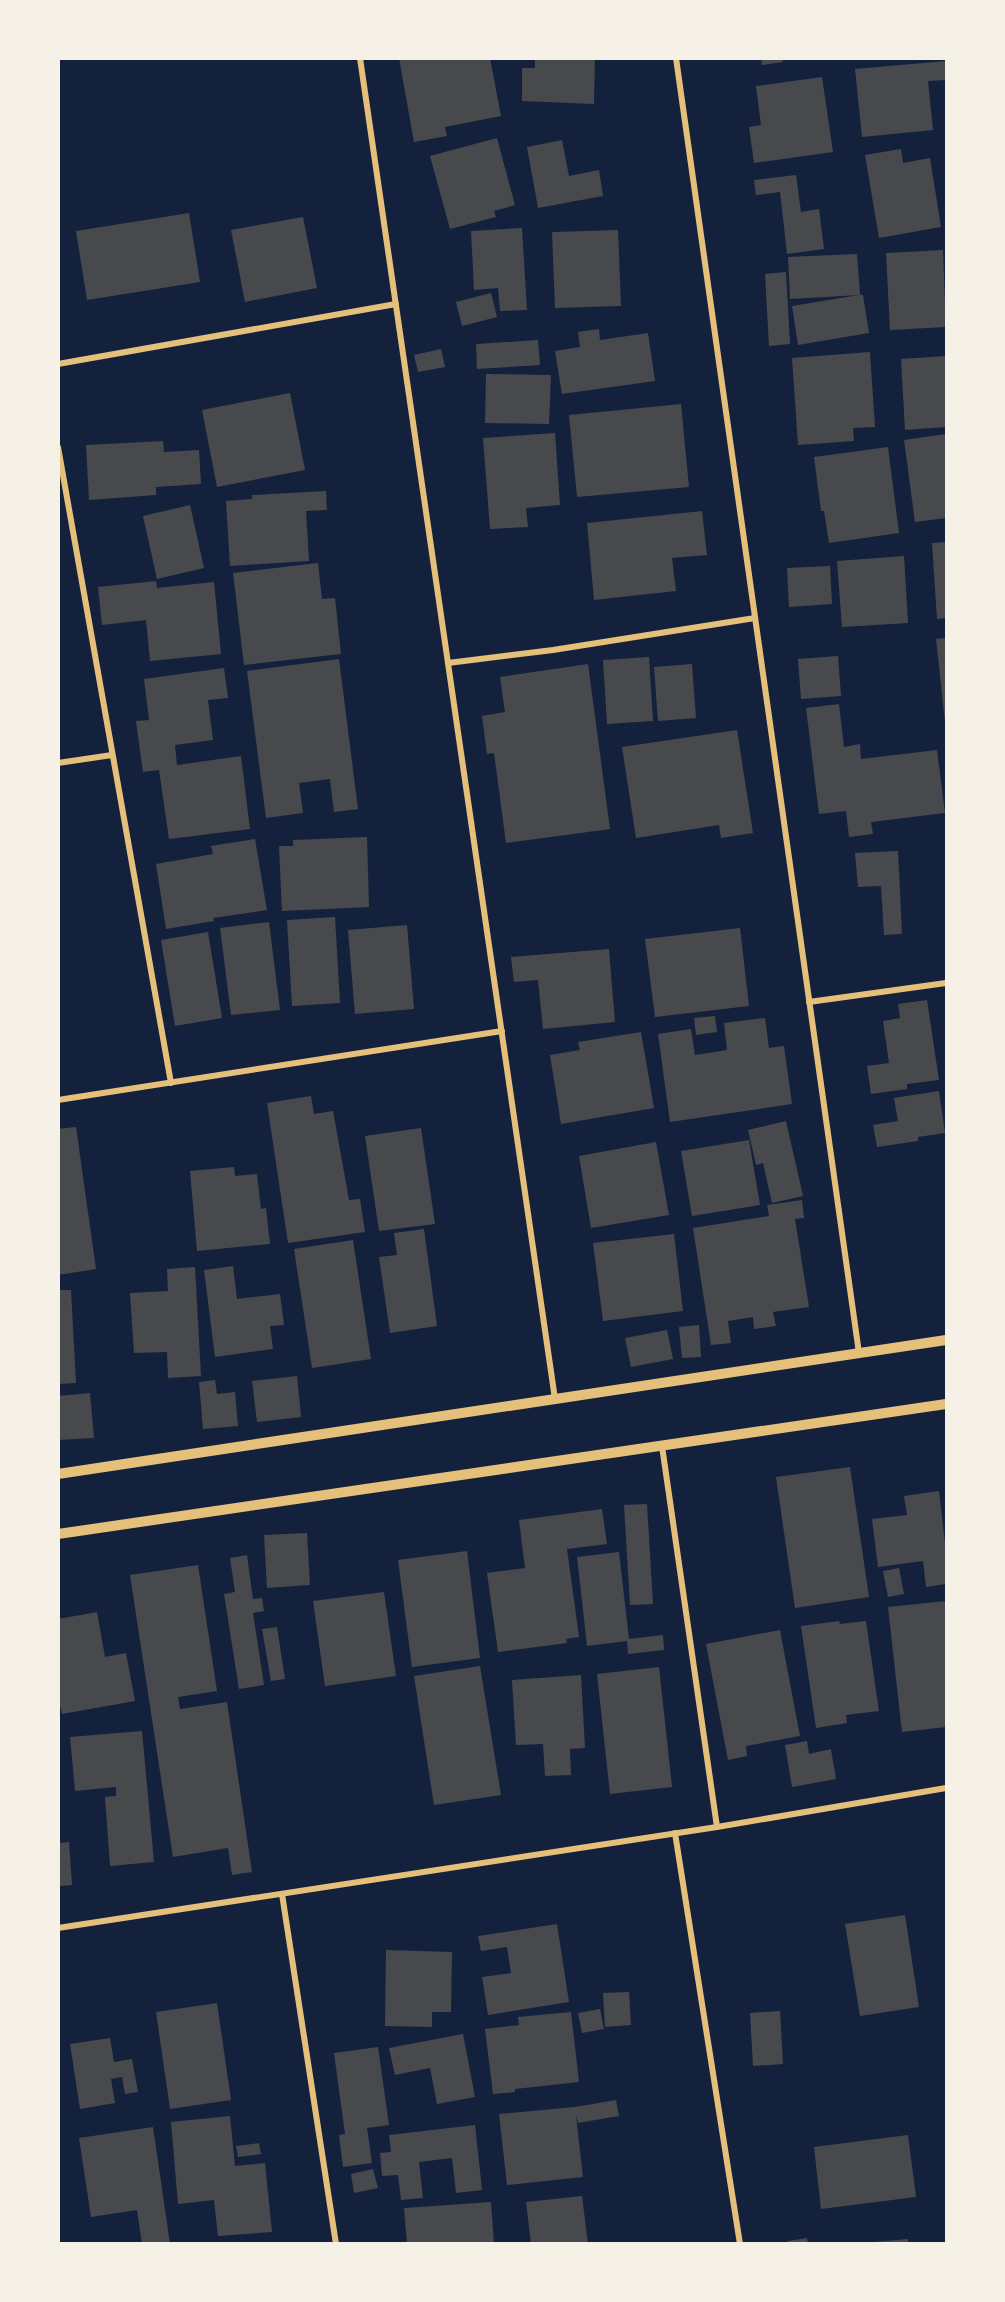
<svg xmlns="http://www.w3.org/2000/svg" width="1005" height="2302" font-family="'Noto Serif',serif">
<rect width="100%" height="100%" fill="#14213d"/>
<g fill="#48494c">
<path d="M399,58H490L501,116L445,127L447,136L414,142Z"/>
<path d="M535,58H595L594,104L522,101V68H535Z"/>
<path d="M761,58H782L783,62L762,65Z"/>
<path d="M946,61V80L928,81L933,130L862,137L855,69Z"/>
<path d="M822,77L833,152L754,163L749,127L761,125L756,86Z"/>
<path d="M497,138L515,205L494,211L496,217L450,229L430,156Z"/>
<path d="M562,140L569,176L599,170L603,196L538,208L527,147Z"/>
<path d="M901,149L903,163L930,158L941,227L879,238L865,155Z"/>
<path d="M796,175L801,212L819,209L824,249L787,254L780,192L756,195L754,180Z"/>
<path d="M189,213L200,282L87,300L76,231Z"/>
<path d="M303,217L317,288L245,302L231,230Z"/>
<path d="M522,228L527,310L500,311L498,288L474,290L471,231Z"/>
<path d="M618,230L621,306L555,308L552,232Z"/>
<path d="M943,250L946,327L890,330L886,253Z"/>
<path d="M857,254L860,295L790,299L788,257Z"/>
<path d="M786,272L790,344L769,346L765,274Z"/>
<path d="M491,293L497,317L462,326L456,302Z"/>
<path d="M859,295H863L869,333L798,345L792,306Z"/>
<path d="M599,329L600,340L648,333L655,381L562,394L555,351L580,347L578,332Z"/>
<path d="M538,340L540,365L477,369L476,344Z"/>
<path d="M441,349L445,367L418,372L414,355Z"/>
<path d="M870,352L875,427L853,428L854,441L798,445L792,358Z"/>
<path d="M946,356V427L905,430L901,359Z"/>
<path d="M486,374L551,375L549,424L485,423Z"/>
<path d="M290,393L305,470L217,487L202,410Z"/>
<path d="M681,404L689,487L577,497L569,415Z"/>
<path d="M555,433L560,505L526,508L528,527L490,529L483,438Z"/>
<path d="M946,434V518L915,522L904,440Z"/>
<path d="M163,441L164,452L199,450L201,484L156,487V495L89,500L86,445Z"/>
<path d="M888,447L899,533L829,543L824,511H821L814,457Z"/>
<path d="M326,491L327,510L306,511L309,561L230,566L226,501L252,499V495Z"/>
<path d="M190,505L204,568L157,579L143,516Z"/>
<path d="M702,511L707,555L672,558L676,591L594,600L587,523Z"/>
<path d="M946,542V618L937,619L932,543Z"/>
<path d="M904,556L908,623L842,627L837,561Z"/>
<path d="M318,563L322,599L335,598L341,654L244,665L233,573Z"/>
<path d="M830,566L832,604L789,607L787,568Z"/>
<path d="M156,581L157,588L214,582L221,654L150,661L146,620L102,625L98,587Z"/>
<path d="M946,638V722H945L936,639Z"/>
<path d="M838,656L841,696L801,699L798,659Z"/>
<path d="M649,657L653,721L607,724L603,660Z"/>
<path d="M339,659L358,809L334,812L330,779L299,783L303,813L266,818L247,671Z"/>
<path d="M588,664L610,829L506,843L494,753L487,754L482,716L505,712L500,677Z"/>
<path d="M692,664L696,718L658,721L654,667Z"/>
<path d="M224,668L228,698L208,700L213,740L175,745L177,765L241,756L250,829L169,839L159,770L143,772L136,721L149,720L144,679Z"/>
<path d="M839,704L844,747L860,744L861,759L937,750L945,813L871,822L873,834L849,837L846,811L819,814L806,708Z"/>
<path d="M737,730L753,833L721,838L719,825L636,838L622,747Z"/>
<path d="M367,837L369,907L282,911L279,846H293V840Z"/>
<path d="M255,839L267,910L213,918L214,921L166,929L156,864L213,854L211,846Z"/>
<path d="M898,851L902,934L884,935L881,886L858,887L855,853Z"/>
<path d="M335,917L340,1003L292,1006L287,920Z"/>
<path d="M269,922L280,1010L231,1015L220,928Z"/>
<path d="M407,925L414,1009L355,1014L348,930Z"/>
<path d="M740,928L749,1006L655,1017L645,939Z"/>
<path d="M208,932L222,1018L175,1026L161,940Z"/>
<path d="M609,949L615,1022L543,1029L538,980L514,982L511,957Z"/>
<path d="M927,1000L939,1080L907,1084V1089L871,1094L867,1066L889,1063L883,1021L900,1018L898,1004Z"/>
<path d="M715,1016L717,1032L696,1035L694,1018Z"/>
<path d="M765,1018L769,1048L784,1046L792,1104L670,1122L658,1034L691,1029L695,1055L727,1050L724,1023Z"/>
<path d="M641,1032L654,1108L561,1124L550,1055L580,1050L578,1042Z"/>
<path d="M939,1091L945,1133L918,1137V1141L877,1147L873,1125L898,1121L894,1098Z"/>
<path d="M311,1096L314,1114L333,1111L349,1200L360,1199L365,1232L288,1243L267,1103Z"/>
<path d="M786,1121L803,1196L772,1203L763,1163L756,1165L748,1130Z"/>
<path d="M76,1127L96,1269L58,1275V1129Z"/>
<path d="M421,1128L435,1224L379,1231L365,1136Z"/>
<path d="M749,1140L760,1205L692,1216L681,1151Z"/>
<path d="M656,1142L669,1215L591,1228L579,1156Z"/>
<path d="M234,1167L235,1176L257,1174L261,1209L266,1208L270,1244L197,1251L190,1171Z"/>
<path d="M802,1200L804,1218L795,1219L809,1307L773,1312L776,1326L754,1329L753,1317L728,1321L731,1343L711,1345L693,1228L769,1216L767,1205Z"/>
<path d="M424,1229L437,1326L390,1333L379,1257L397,1255L394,1233Z"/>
<path d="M674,1234L683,1311L603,1321L593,1243Z"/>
<path d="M353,1240L371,1359L312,1368L294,1249Z"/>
<path d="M233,1266L237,1299L280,1294L284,1325L270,1326L273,1349L215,1357L204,1270Z"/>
<path d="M195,1267L201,1376L168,1378L167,1352L134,1353L130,1293L168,1291L167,1269Z"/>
<path d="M58,1290H71L76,1383L58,1384Z"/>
<path d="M699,1325L701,1357L682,1358L679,1327Z"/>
<path d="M667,1330L673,1359L631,1367L625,1338Z"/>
<path d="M297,1376L301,1417L257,1422L252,1381Z"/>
<path d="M215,1380L217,1394L235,1392L238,1426L203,1429L199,1382Z"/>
<path d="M90,1393L94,1438L58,1440V1396Z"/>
<path d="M850,1467L869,1597L795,1608L776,1477Z"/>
<path d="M939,1491L946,1552V1584L926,1587L923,1561L878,1567L872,1519L907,1515L904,1496Z"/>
<path d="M647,1504L653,1604L630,1605L624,1505Z"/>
<path d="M602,1509L607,1544L567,1549L579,1637L566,1639L567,1643L498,1652L487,1573L525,1568L519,1520Z"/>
<path d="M307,1533L310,1585L267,1588L264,1535Z"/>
<path d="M467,1551L480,1658L412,1667L398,1560Z"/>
<path d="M619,1552L629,1639L663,1635L664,1650L628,1654L627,1641L587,1646L577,1557Z"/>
<path d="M247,1555L253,1599L262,1598L264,1611L253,1613L264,1685L239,1689L224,1594L235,1592L230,1558Z"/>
<path d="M198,1565L217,1691L178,1697L180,1709L227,1702L252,1872L232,1875L228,1848L173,1857L130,1575Z"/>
<path d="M899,1568L904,1594L888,1597L883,1571Z"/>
<path d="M384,1592L396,1676L325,1686L313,1601Z"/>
<path d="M946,1601V1727L902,1732L888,1607Z"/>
<path d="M97,1612L105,1657L126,1653L135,1701L62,1714L58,1697V1619Z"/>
<path d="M839,1621L840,1624L866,1621L879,1711L846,1715L847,1723L816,1728L801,1626Z"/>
<path d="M277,1627L285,1679L271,1681L262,1629Z"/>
<path d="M780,1630L800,1736L746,1746L747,1756L728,1760L706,1644Z"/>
<path d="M480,1666L501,1795L434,1805L414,1676Z"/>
<path d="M659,1667L672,1787L610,1794L597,1674Z"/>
<path d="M581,1675L585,1748L570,1749L571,1775L545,1776L543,1744L516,1745L512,1680Z"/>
<path d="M142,1731L154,1862L110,1866L105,1797L116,1796V1787L75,1791L70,1737Z"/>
<path d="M807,1741L809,1754L831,1749L836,1779L792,1787L785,1745Z"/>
<path d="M69,1842L72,1885L58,1886V1843Z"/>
<path d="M905,1915L919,2007L860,2016L845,1924Z"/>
<path d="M557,1924L569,2002L488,2015L482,1977L511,1973L507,1947L481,1951L478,1936Z"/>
<path d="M386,1950L452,1952L451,2012H432V2027L385,2026Z"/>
<path d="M629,1992L631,2025L605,2027L603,1993Z"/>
<path d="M217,2003L231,2100L170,2109L156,2012Z"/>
<path d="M600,2009L604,2029L582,2033L578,2013Z"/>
<path d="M780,2011L783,2064L753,2066L750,2013Z"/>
<path d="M571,2012L579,2082L515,2089V2092L493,2094L485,2029L519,2025L518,2017Z"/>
<path d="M463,2034L475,2097L437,2104L430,2068L395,2075L389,2048Z"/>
<path d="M110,2038L114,2062L132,2059L138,2092L125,2094L122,2077L111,2079L115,2103L80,2109L70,2044Z"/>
<path d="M378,2047L389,2125L367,2128L372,2163L343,2167L339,2135L345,2134L334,2053Z"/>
<path d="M616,2100L619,2116L578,2123L576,2116L583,2177L507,2185L499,2114L575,2107Z"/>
<path d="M230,2116L235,2166L265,2163L272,2232L218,2236L214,2200L178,2204L171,2122Z"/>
<path d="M475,2125L482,2190L456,2193L452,2158L419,2162L423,2198L401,2200L398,2175L382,2176L380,2153L391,2152L389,2135Z"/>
<path d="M153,2127L170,2244H142L137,2210L91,2217L79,2138Z"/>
<path d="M908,2135L916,2197L821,2209L814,2147Z"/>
<path d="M259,2143L261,2154L238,2157L236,2146Z"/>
<path d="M373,2169L378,2188L354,2193L351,2174Z"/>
<path d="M582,2196L588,2244H531L526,2202Z"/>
<path d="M491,2202L494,2244H407L404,2208Z"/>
<path d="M807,2238L808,2244H788V2241Z"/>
<path d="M908,2239V2244H875V2242Z"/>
</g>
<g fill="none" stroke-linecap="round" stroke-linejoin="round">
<g stroke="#e5c07b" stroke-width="6">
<path d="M360,58L555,1399"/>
<path d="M676,58L859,1353"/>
<path d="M58,364L396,304"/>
<path d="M58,447L171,1083"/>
<path d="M448,663L553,650L755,618"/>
<path d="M58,763L112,755"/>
<path d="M809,1002L946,983"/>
<path d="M58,1100L502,1031"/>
<path d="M662,1446L717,1827"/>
<path d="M675,1833L740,2244"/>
<path d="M282,1894L336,2244"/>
<path d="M58,1928L717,1827L946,1788"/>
</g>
<g stroke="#e5c07b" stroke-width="10">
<path d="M58,1474L946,1340"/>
<path d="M58,1534L946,1404"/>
</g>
</g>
<rect width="1005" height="2302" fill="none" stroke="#f6f1e7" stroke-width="120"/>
</svg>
